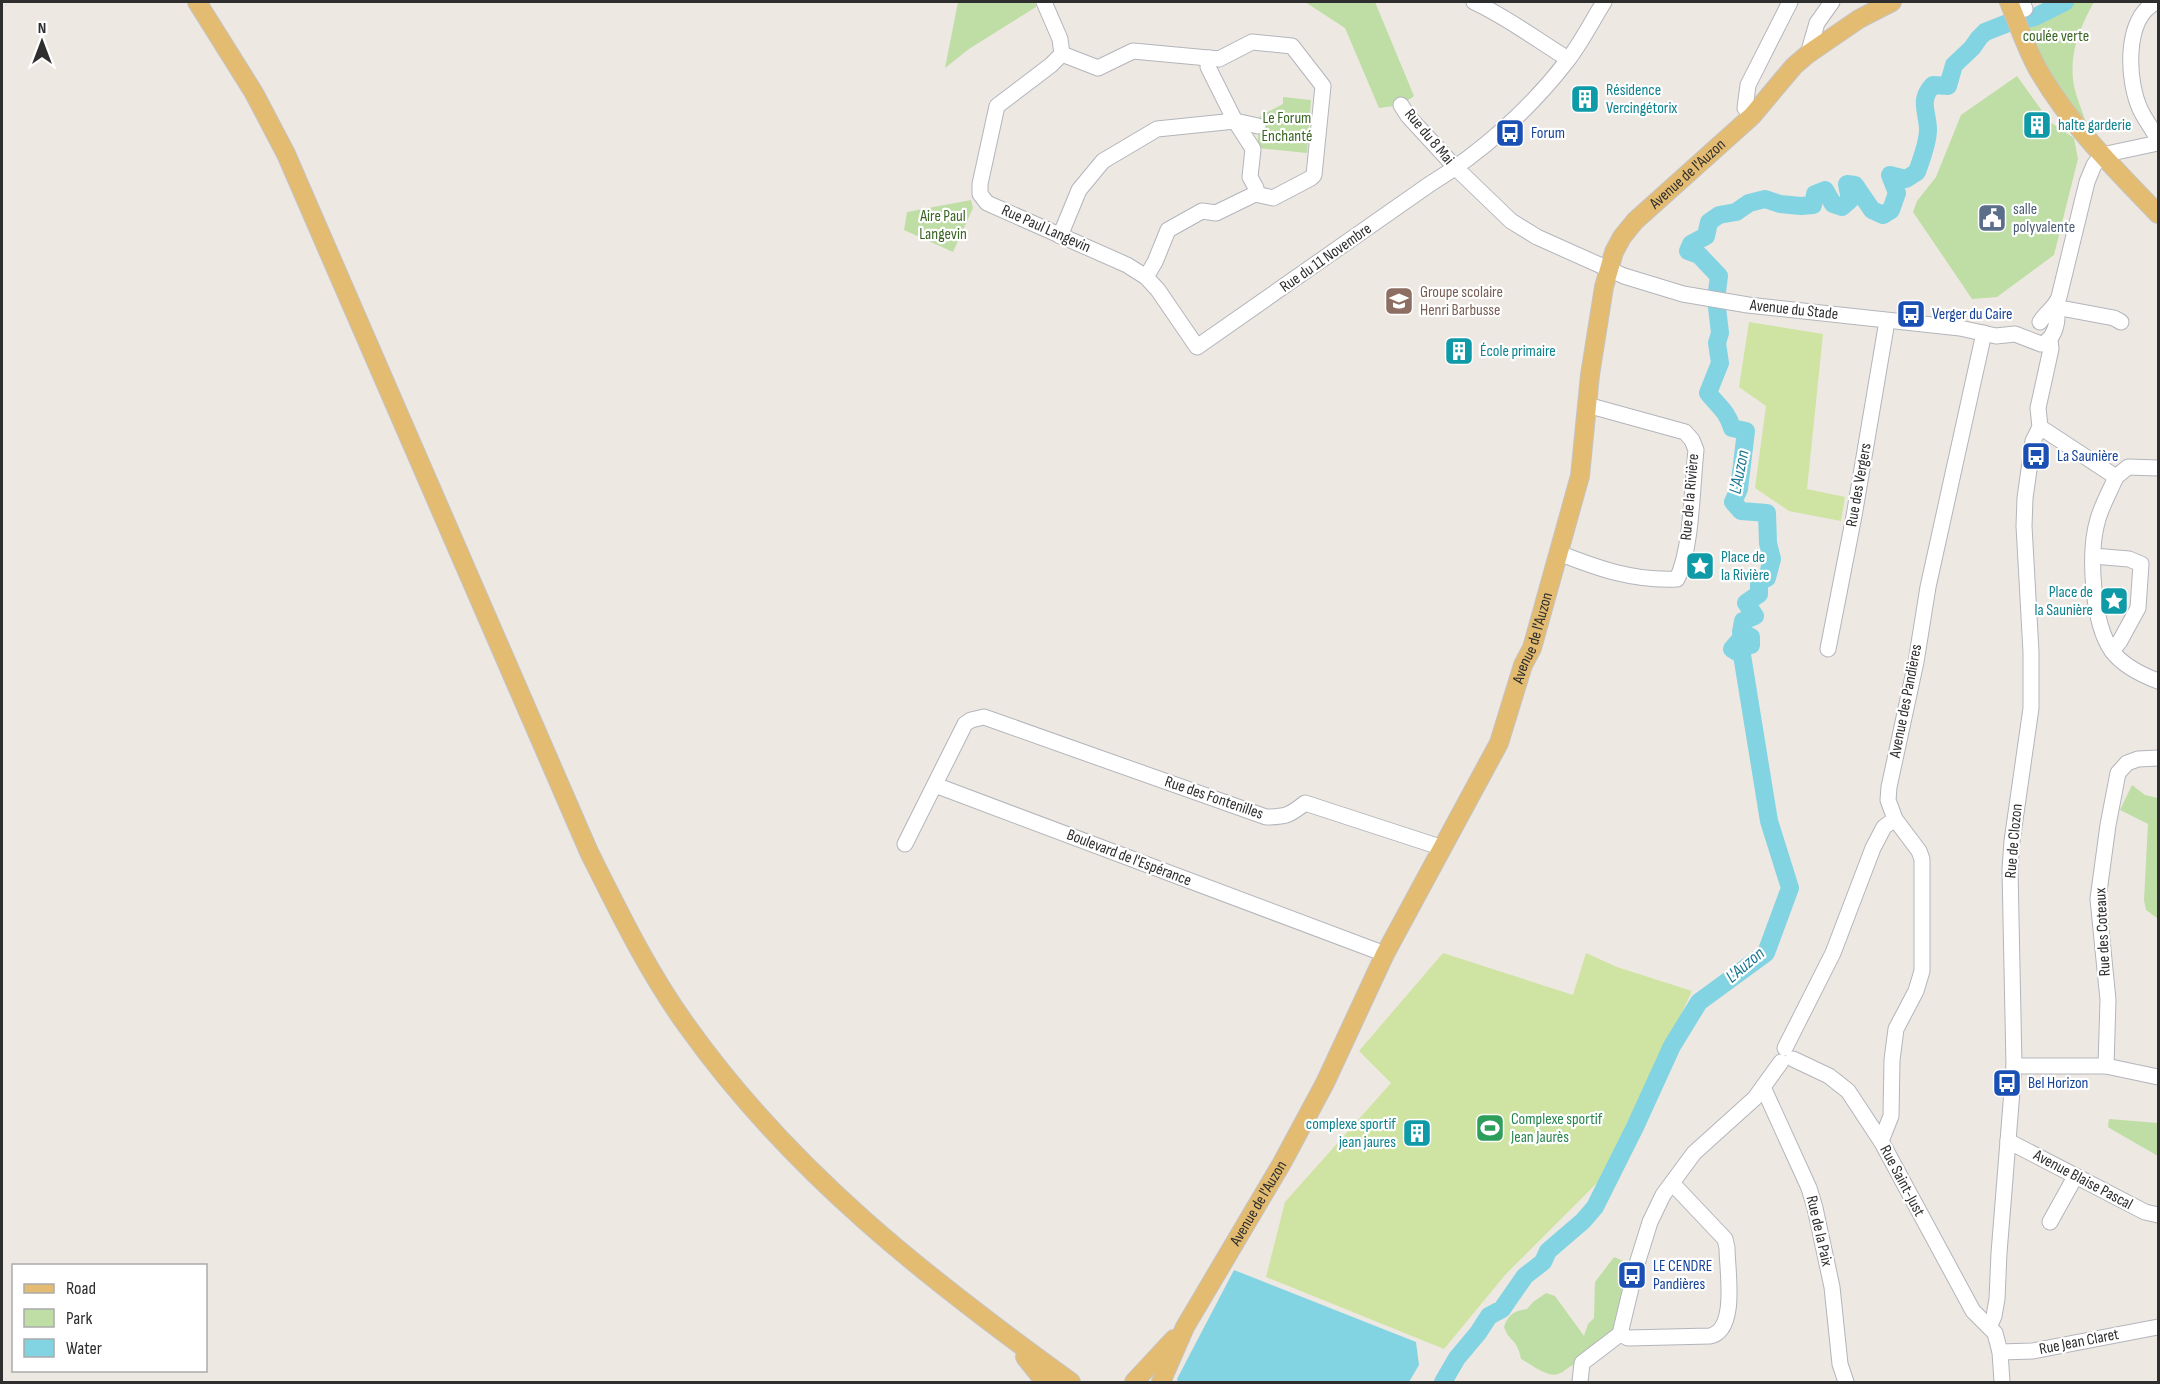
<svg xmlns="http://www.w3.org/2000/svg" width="2160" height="1384" font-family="'Sofia Sans Condensed',sans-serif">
<rect width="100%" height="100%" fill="#eee8e2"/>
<g fill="#bfdea5">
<path d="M958,2H1035L1036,7L969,49L945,68Z"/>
<path d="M1305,2H1375L1414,96L1401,105L1379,108L1345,28Z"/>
<path d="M2071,2H2094C2081,25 2070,51 2073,79C2074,92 2081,107 2085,120C2059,92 2042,60 2027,25Z"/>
<path d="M2017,76L2050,122L2074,138L2078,159L2054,255L1997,297L1972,299L1913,212L1917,201L1936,177L1961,115Z"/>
<path d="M1283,97L1311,100L1307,153L1257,148L1260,116L1283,104Z"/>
<path d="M971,200L973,208L953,252L904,230L907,212Z"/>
<path d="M2132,785L2145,795L2158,798L2157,918L2146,910L2144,900L2148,824L2120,810Z"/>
<path d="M2109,1119L2158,1123V1156L2111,1129L2108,1127Z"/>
<path d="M1614,1257L1626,1262L1630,1276L1614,1329L1576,1364C1568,1366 1565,1372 1558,1374C1548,1378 1531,1364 1521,1359C1517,1338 1509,1342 1504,1327C1508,1314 1514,1311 1527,1309L1533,1302L1546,1293L1555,1296L1584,1336L1588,1324L1594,1318L1595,1282Z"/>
</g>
<g fill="#cfe3a3">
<path d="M1749,322L1823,334L1807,489L1845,497L1841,521L1789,511L1755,488L1766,406L1739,387Z"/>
<path d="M1443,953L1573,995L1586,953L1617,967L1692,991L1608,1172L1505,1275L1444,1349L1266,1277L1285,1202L1391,1083L1359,1051Z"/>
</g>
<path fill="#82d4e3" d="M1234,1270L1416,1342L1419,1365L1409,1382H1178L1177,1379Z"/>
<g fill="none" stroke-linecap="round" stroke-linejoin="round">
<path stroke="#82d4e3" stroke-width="18" d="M1443,1382L1457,1358L1478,1333L1489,1316L1502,1309L1525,1276L1543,1262L1548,1251L1583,1221L1595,1207L1635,1127L1672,1046L1699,1002L1766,953L1790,888L1769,821L1742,655L1732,649L1737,643L1751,645V637L1741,632L1743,621L1755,616L1746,603L1759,594V582L1767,578L1772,559L1768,543L1767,513L1741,511L1733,502L1739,489L1746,431L1732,428C1727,411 1719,407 1708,393L1720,363L1717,343L1720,333L1716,299L1719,276L1699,255L1688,251L1691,244L1706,236L1709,222L1719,215L1736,212L1749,203L1765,199L1780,204L1801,206L1813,205L1815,194L1825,190L1833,204L1842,207L1850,200L1847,184L1855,185L1872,210L1883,215L1891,210L1897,193L1890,175L1906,179L1917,172C1921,160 1928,143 1928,130C1928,112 1918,101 1933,85L1948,86L1954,65L1972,48L1979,38L1985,32L2008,23L2035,17L2065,2"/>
<g stroke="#b3b5bc" stroke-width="17">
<g id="minor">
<path d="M1044,2L1060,39L1062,54L1051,65L997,106L980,184V194L987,203L1127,265L1146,277L1158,290L1197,347L1430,184C1481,153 1530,109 1567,61C1581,43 1592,21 1604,2"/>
<path d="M1474,2C1507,17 1537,40 1568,59"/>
<path d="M2022,2L2025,9"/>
<path d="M2157,2C2123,17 2127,83 2141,111C2146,121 2153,130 2158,139"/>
<path d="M1062,54L1098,68L1133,51L1219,59L1252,42L1292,46L1323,86L1314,175L1311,178L1273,198L1255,194L1216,213L1202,211L1168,230L1155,262L1146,277"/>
<path d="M1808,54L1817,23L1832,2"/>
<path d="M1209,58L1208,67L1235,121L1253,149L1250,177L1256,188L1255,194"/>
<path d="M1401,105L1408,116L1456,168L1511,221L1537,237L1624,276L1683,294L1748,305L1960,328L1996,336L2015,334L2041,344C2055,340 2060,319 2055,307"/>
<path d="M1752,116L1745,108L1748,85L1790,2"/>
<path d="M1060,236L1079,190L1103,161L1157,129L1235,121L1258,126"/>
<path d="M2055,307L2114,318L2121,322"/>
<path d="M2040,322C2046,312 2055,308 2059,297L2087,182L2094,165L2102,155L2158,143"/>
<path d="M2040,427L2116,477L2128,467L2158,468"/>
<path d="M2116,477C2110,491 2102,505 2098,519C2088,552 2092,623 2112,651C2123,666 2142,675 2158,681"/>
<path d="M1559,553C1599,569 1634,581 1677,579C1692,548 1692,486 1696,450L1692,440L1685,432L1587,405"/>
<path d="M2093,556L2129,559L2141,564L2138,608L2120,641L2112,651"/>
<path d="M1828,649L1854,516L1887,321"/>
<path d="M935,785L1385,954"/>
<path d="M905,844L965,724L971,720L984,717L1266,817C1286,817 1290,815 1305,803L1443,848"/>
<path d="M1785,1048L1833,953L1873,848L1884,827L1895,819L1888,800L1889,787L1916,662L1928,587L1984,333"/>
<path d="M1793,1059L1829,1076L1848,1091L1881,1141L1973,1311L1995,1333L2000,1352L2002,1382"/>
<path d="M2014,1066H2106L2158,1077"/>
<path d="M2106,1066L2108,1000L2098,899L2108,825L2118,773L2127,763L2138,759L2158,758"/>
<path d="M1763,1087L1809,1188L1815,1208L1832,1287L1840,1364L1846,1382"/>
<path d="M1881,1141L1891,1116L1892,1060L1896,1029L1916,991L1922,971V859L1919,851L1895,819"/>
<path d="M2008,1141L2145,1212L2158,1215"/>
<path d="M2050,1222L2075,1177"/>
<path d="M1990,1325L1994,1316L1997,1299L1999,1253L2014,1066L2010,869L2012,841L2031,708V652L2024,526L2025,498L2033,441L2040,427L2038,408L2051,349L2050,340"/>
<path d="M1620,1334L1628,1338L1710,1336C1738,1330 1727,1270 1727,1248L1725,1239L1672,1183"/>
<path d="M2000,1352L2033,1351L2158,1327"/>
<path d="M1580,1382L1582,1363L1620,1334L1636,1267L1650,1222L1663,1195L1694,1153L1755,1098L1781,1062"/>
</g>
</g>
<g stroke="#c4c4c4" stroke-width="20">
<g id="major">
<path d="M197,2L254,93L286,154L589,852C619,912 648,972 687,1026C792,1173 927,1278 1071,1382"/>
<path d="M2009,2C2019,26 2027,51 2040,73C2071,126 2116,170 2158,214"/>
<path d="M1025,1357L1045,1382"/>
<path d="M1134,1382L1174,1339"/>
<path id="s1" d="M1161,1382L1185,1327L1282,1163L1325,1083L1385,954L1499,743L1523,665L1532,648L1580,476L1590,375L1604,287L1614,252L1622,237L1635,221L1752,116L1794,66L1808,54L1859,19L1892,2"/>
</g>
</g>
<use href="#minor" stroke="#fff" stroke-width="15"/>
<use href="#major" stroke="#e3bc72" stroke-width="18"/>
</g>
<defs>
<g id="building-square" transform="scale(1.5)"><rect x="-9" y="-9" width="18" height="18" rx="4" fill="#0f9aa8" stroke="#fff"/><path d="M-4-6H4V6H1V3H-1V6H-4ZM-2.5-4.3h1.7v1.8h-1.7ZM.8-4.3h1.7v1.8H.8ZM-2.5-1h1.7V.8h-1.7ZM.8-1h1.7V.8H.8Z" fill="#fff"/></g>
<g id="bus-square" transform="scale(1.5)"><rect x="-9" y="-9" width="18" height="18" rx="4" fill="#1a4fb4" stroke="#fff"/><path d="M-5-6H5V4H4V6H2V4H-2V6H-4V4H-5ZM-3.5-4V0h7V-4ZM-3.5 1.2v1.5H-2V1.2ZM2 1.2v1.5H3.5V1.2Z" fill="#fff"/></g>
<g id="civic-square" transform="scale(1.5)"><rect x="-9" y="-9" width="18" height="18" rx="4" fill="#5c6f8a" stroke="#fff"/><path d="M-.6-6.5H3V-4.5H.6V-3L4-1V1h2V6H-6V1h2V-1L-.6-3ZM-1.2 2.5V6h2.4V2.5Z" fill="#fff"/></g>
<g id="school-square" transform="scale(1.5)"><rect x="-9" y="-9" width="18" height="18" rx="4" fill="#8d6e63" stroke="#fff"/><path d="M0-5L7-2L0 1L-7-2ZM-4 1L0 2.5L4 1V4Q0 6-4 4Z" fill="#fff"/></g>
<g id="sight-square" transform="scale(1.5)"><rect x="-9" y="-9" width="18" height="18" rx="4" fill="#0f9aa8" stroke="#fff"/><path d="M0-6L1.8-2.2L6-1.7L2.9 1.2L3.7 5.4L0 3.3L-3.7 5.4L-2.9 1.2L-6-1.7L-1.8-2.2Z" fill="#fff"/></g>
<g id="stadium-square" transform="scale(1.5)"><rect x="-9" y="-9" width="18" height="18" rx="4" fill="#2e9e5b" stroke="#fff"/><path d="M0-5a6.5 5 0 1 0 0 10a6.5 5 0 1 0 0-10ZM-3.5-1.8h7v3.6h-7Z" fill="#fff"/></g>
</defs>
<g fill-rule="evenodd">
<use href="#building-square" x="1585" y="99"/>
<use href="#building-square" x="2037" y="125"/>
<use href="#bus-square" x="1510" y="133"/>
<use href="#civic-square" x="1992" y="218"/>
<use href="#school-square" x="1399" y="301"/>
<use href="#bus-square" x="1911" y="314"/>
<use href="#building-square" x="1459" y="351"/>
<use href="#bus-square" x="2036" y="456"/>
<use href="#sight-square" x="1700" y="566"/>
<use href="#sight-square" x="2114" y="601"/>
<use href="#bus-square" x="2007" y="1083"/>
<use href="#stadium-square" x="1490" y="1128"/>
<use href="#building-square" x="1417" y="1133"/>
<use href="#bus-square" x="1632" y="1275"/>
</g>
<g text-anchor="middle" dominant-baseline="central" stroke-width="4.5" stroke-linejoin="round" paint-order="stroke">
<g font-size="16" fill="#396524" stroke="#fff">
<text x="2056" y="36">coulée verte</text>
<text x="1287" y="118">Le Forum<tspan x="1287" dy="18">Enchanté</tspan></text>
<text x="943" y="216">Aire Paul<tspan x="943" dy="18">Langevin</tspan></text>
</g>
<g font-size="16" fill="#0d838f" stroke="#fff" text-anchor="start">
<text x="1606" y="90">Résidence<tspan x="1606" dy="18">Vercingétorix</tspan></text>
<text x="2058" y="125">halte garderie</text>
<text x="1480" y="351">École primaire</text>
<text x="1721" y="557">Place de<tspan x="1721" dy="18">la Rivière</tspan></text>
<text x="2093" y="592" text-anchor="end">Place de<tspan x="2093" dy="18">la Saunière</tspan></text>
<text x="1396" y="1124" text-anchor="end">complexe sportif<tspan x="1396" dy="18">jean jaures</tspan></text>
</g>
<g font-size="16" fill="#164399" stroke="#fff" text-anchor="start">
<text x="1531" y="133">Forum</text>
<text x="1932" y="314">Verger du Caire</text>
<text x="2057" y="456">La Saunière</text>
<text x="2028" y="1083">Bel Horizon</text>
<text x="1653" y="1266">LE CENDRE<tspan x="1653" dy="18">Pandières</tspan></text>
</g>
<g font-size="16" fill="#2e2e2e" stroke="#fff">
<text transform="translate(1429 137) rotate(50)">Rue du 8 Mai</text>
<text stroke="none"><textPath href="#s1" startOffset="1338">Avenue de l'Auzon</textPath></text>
<text transform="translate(1046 229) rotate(24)">Rue Paul Langevin</text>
<text transform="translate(1326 258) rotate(-35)">Rue du 11 Novembre</text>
<text transform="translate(1794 310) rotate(6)">Avenue du Stade</text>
<text transform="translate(1859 485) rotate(-80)">Rue des Vergers</text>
<text transform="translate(1690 497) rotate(-85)">Rue de la Rivière</text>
<text stroke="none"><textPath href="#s1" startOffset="834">Avenue de l'Auzon</textPath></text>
<text transform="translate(1906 701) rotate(-79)">Avenue des Pandières</text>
<text transform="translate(1214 798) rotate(19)">Rue des Fontenilles</text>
<text transform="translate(2014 841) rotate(-85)">Rue de Clozon</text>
<text transform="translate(1129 858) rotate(21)">Boulevard de l'Espérance</text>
<text transform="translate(2103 932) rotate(-93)">Rue des Coteaux</text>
<text transform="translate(2083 1180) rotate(28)">Avenue Blaise Pascal</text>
<text transform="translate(1902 1181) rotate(62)">Rue Saint-Just</text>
<text stroke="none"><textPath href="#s1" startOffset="204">Avenue de l'Auzon</textPath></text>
<text transform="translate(1819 1231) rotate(77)">Rue de la Paix</text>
<text transform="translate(2079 1342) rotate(-11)">Rue Jean Claret</text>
</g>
<g font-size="16" fill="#4e5e75" stroke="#fff" text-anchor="start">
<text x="2013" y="209">salle<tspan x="2013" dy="18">polyvalente</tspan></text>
</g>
<g font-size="16" fill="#785e54" stroke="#fff" text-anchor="start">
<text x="1420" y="292">Groupe scolaire<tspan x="1420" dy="18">Henri Barbusse</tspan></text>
</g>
<g font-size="16" fill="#27864d" stroke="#fff" text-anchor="start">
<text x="1511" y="1119">Complexe sportif<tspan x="1511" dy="18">Jean Jaurès</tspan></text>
</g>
<g font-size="18" font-style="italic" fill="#1d7893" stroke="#fff">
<text transform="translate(1739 472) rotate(-79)">L'Auzon</text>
<text transform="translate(1745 965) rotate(-40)">L'Auzon</text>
</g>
</g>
<rect width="2160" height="1384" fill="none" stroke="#2e2e2e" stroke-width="6"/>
<rect x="12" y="1264" width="195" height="108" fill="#ffffff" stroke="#ababab" stroke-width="1.5"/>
<rect x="24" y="1284" width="30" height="9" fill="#e3bc72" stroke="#ababab" stroke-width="1.5"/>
<text x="66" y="1294" font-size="18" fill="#2e2e2e">Road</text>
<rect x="24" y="1309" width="30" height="18" fill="#bfdea5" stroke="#ababab" stroke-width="1.5"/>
<text x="66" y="1324" font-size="18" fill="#2e2e2e">Park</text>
<rect x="24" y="1339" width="30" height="18" fill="#82d4e3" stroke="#ababab" stroke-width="1.5"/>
<text x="66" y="1354" font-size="18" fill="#2e2e2e">Water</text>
<g transform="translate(42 42)" stroke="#ffffff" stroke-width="4.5" paint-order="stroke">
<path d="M0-4.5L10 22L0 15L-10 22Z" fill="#2e2e2e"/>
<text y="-9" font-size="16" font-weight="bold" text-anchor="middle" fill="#2e2e2e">N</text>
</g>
</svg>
